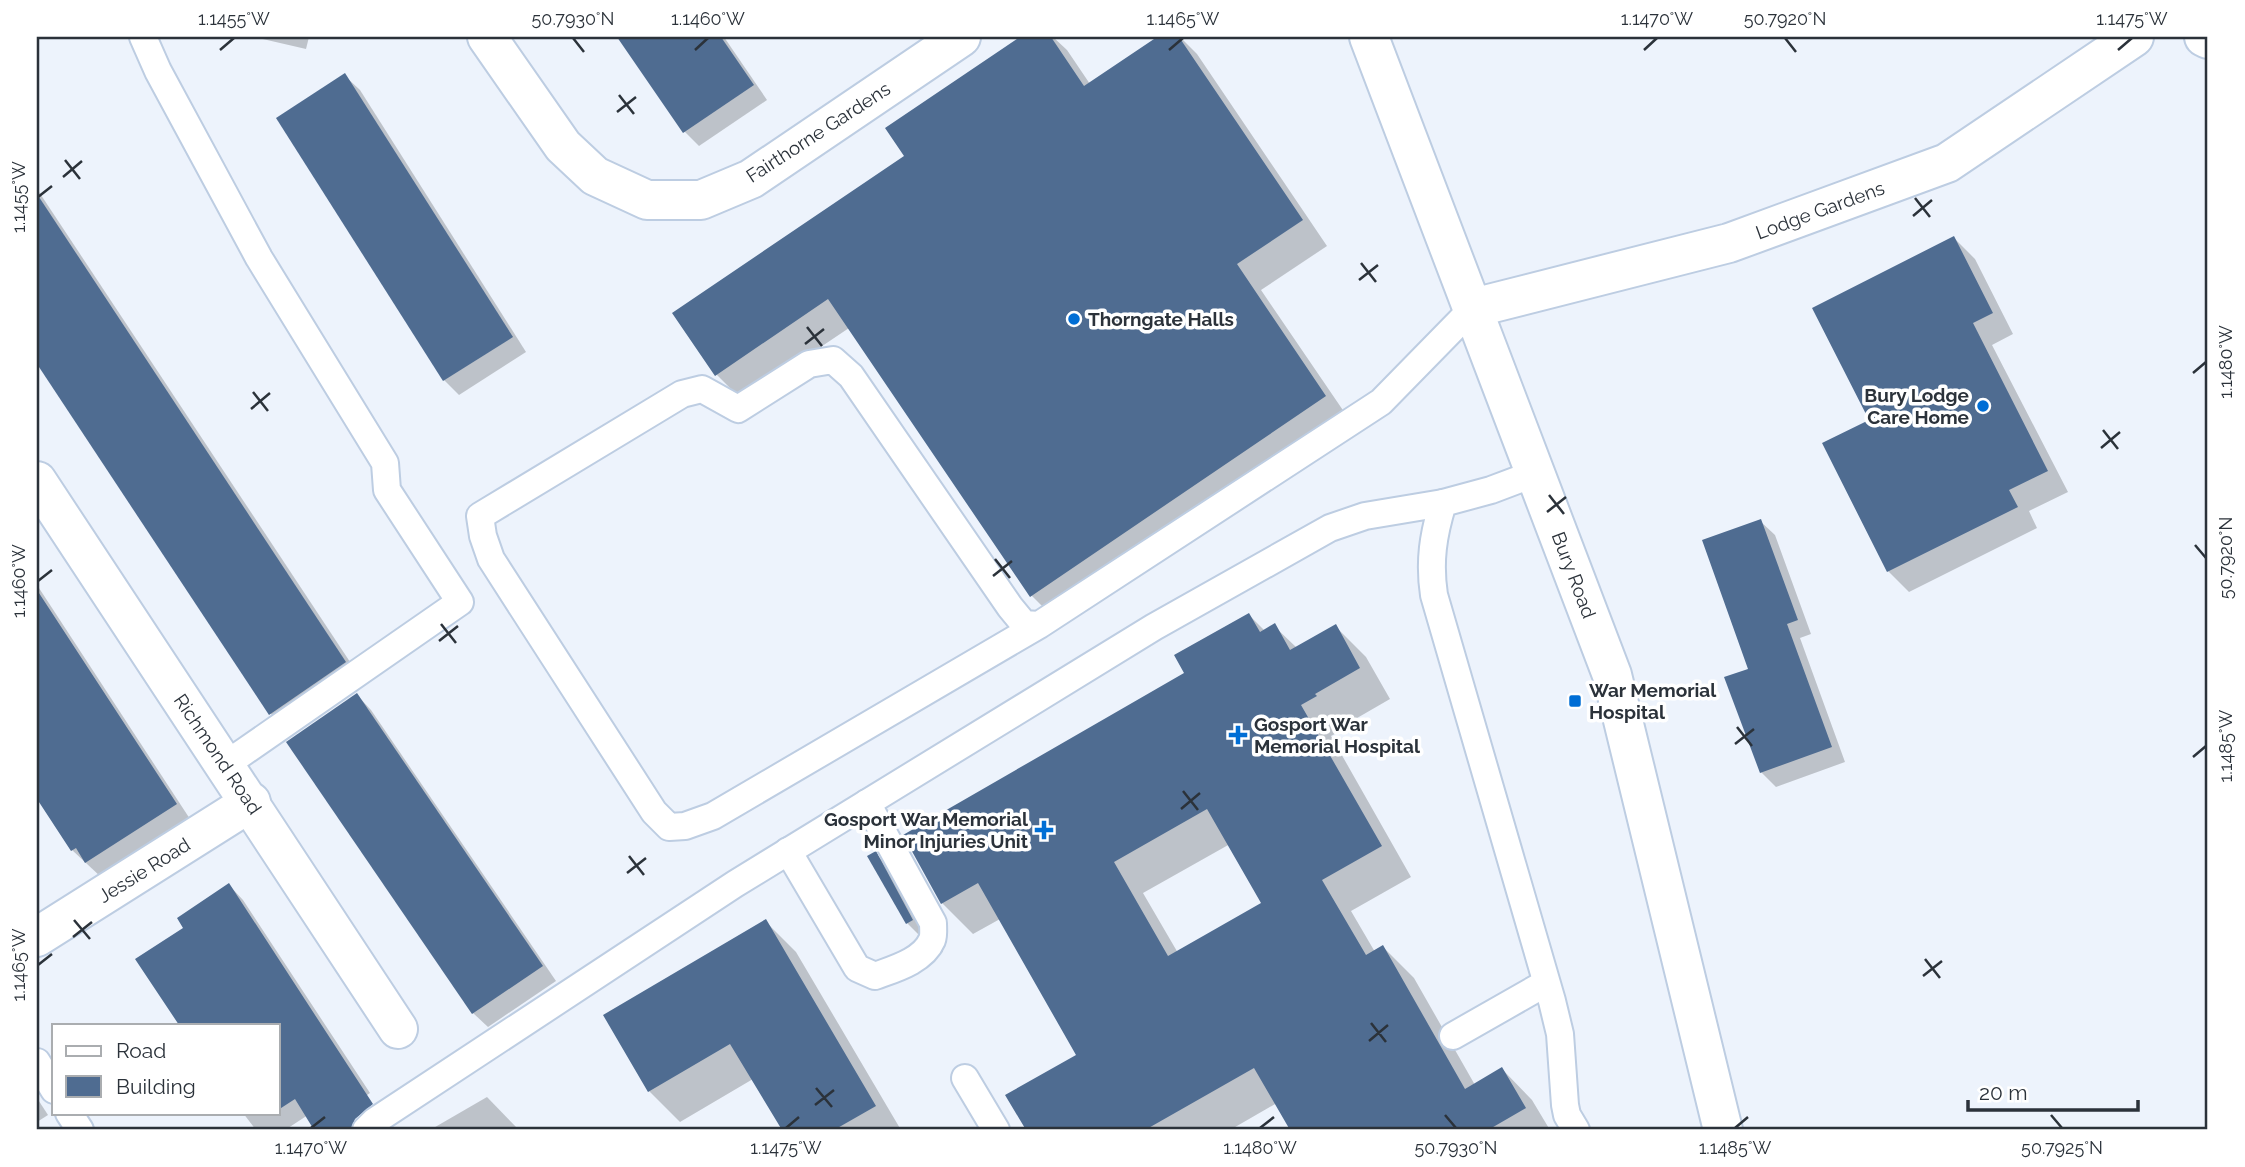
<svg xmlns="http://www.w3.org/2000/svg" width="2245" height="1167" font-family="Raleway,sans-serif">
<rect width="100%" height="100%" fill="#edf3fc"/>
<g fill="#0003" fill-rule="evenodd">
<path d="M254,37H309L306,49Z"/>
<path d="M635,37H724L767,100L699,146L684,131L624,44Z"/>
<path d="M1023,37H1053L1067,50L1090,84L1160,37H1180L1197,54L1327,246L1261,290L1351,422L1057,621L1031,595L849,328L742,400L717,375L674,314L907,156L888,128Z"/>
<path d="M345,76L360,90L526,352L459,395L444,380Z"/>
<path d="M37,189L360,677L285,729L271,714L37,360Z"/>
<path d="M1954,238L1975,259L2013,334L1992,345L2068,492L2029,511L2037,528L1909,592L1888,571L1871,421Z"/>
<path d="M1760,521L1775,535L1811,634L1800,638L1845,762L1776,787L1761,772L1750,670Z"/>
<path d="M37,585L190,819L101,877L72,850L37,796Z"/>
<path d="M1249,615L1265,631L1274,626L1297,648L1335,626L1366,657L1390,699L1345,725L1346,728L1331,736L1411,877L1351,911L1375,952L1383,947L1414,978L1475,1085L1502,1069L1532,1100L1550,1130H1292L1277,1103L1230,1130H1028L1008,1096L1078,1055L1000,919L973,934L942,903ZM1230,844L1263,904L1178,953L1143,893Z"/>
<path d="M357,695L371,710L556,981L488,1027L473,1013Z"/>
<path d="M875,853L906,884L943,952L938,954L907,923L869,857Z"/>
<path d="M229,885L243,900L370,1093L320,1127L308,1115L285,1130H256L243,1113H278V1025H185L140,958L185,929Z"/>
<path d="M765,921L796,952L901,1130H784L753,1079L680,1122L649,1091L605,1016Z"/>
<path d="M487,1097L519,1130H430Z"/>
<path d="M37,1098L48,1115L37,1122Z"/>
</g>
<g fill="#4f6c91" fill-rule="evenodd">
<path d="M617,37H721L754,85L683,133Z"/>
<path d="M1020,37H1051L1084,86L1157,37H1179L1303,220L1237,264L1326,396L1030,597L828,299L715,376L672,313L904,156L885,128Z"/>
<path d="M345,73L513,337L443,381L276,118Z"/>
<path d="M37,194L346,662L269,715L37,364Z"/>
<path d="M1954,236L1993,313L1973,323L2048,471L2009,490L2018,507L1887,572L1822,443L1869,420L1812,308Z"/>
<path d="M1761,519L1798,620L1787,624L1832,747L1760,773L1724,677L1748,669L1702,540Z"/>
<path d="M37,590L177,804L85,863L76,848L71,851L37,799Z"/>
<path d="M1249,613L1260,632L1275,623L1290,650L1336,624L1360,668L1315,694L1317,696L1301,705L1382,846L1322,880L1366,955L1383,945L1465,1089L1502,1067L1526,1108L1488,1130H1290L1254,1068L1145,1130H1026L1005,1095L1076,1055L978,883L941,904L903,835L1184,673L1174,655ZM1207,809L1261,903L1168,956L1114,862Z"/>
<path d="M357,693L543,966L472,1014L286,742Z"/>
<path d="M876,851L913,920L906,924L867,856Z"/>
<path d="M229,883L373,1104L355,1119L351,1130H314L295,1099L278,1110V1025H179L135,959L183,928L177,918Z"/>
<path d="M766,919L876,1106L834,1130H782L730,1044L648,1092L603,1015Z"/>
</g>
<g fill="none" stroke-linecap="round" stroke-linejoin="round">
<g stroke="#bdcde2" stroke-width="30">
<g id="service">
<path d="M143,37L158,71L259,258L385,463L387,490L460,602L225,765"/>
<path d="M1536,473L1491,490L1443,503C1433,535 1429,562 1434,595L1552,1001L1560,1034L1565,1105L1567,1115L1576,1130"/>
<path d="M1039,625L1024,624L1010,607L851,376L833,360L809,364L738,409L702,389L682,394L480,516L483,536L491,559L654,812L669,827L685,826L713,816L1039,625L1381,402L1473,308"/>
<path d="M788,851L857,968L875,976C894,969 923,961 932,940C934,935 933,928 933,923L867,803"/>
<path d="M1453,1036L1546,983"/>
<path d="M37,1062L54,1090"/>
<path d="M965,1078L996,1130"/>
<path d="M69,1113L80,1130"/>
<path d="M366,1130L375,1121L735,884L1154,627L1330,528L1365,516L1443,503"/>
</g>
</g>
<g stroke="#bdcde2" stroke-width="42">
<g id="minor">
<path d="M487,37L563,146L595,176L647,200H701L751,179L961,37"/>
<path d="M2204,37L2208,39"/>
<path d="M1473,308L1729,243L1947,163L2134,37"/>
<path d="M37,481L398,1029"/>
<path d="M37,937L251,802"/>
</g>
</g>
<g stroke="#bdcde2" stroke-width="42">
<path id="secondary" d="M1369,37L1612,675L1723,1130"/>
</g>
<use href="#service" stroke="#fff" stroke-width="26"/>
<use href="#minor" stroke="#fff" stroke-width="38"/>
<use href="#secondary" stroke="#fff" stroke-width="38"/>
</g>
<path fill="none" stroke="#2b323a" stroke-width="2.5" d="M573,38L584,52M1785,38L1796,52M220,50L234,38M695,50L708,38M1169,50L1183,38M1644,50L1657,38M2118,50L2132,38M619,95L634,114M617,112L636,97M65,160L80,179M63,177L82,161M38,197L52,186M1915,198L1930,217M1913,216L1932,200M1361,263L1376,282M1359,280L1378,265M807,327L822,346M805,344L824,329M2193,373L2206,362M253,392L268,411M251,409L270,393M2103,430L2118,449M2101,448L2120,432M1549,495L1564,514M1547,512L1566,497M2195,545L2206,558M995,559L1010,578M993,576L1012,561M38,581L52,570M441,624L456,643M439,641L458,626M1737,727L1752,746M1735,744L1754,729M2193,757L2206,746M1183,791L1198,810M1181,809L1200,793M629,856L644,875M627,873L646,858M74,920L90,939M73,937L92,922M1925,959L1940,978M38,965L52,954M1923,976L1942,961M1371,1023L1386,1042M1369,1041L1388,1025M816,1088L832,1107M815,1105L834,1090M1445,1115L1456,1128M2051,1115L2062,1128M311,1128L325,1117M786,1128L799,1117M1260,1128L1274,1117M1735,1128L1748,1117"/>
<g fill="#006ed5" stroke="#fff" stroke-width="2.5">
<circle cx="1074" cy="319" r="7"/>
<circle cx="1983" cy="406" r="7"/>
<rect x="1568" y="694" width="14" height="14" rx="3.5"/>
<path d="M1234.5 724.5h7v7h7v7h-7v7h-7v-7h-7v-7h7z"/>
<path d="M1040.5 819.5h7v7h7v7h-7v7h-7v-7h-7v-7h7z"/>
</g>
<g text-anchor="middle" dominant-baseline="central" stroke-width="7" stroke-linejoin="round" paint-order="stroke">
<g font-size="19" fill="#2b323a" stroke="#fff">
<text transform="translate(818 132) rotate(-33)">Fairthorne Gardens</text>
<text transform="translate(1820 210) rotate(-20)">Lodge Gardens</text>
<text transform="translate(1574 575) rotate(69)">Bury Road</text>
<text transform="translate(218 754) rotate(56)">Richmond Road</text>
<text transform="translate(144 870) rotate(-32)">Jessie Road</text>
</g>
<g font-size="19" font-weight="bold" fill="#2b323a" stroke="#fff" text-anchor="start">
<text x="1088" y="319">Thorngate Halls</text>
<text x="1969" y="395" text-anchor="end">Bury Lodge<tspan x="1969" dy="22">Care Home</tspan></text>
<text x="1589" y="690">War Memorial<tspan x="1589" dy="22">Hospital</tspan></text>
<text x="1254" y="724">Gosport War<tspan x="1254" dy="22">Memorial Hospital</tspan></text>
<text x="1028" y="819" text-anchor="end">Gosport War Memorial<tspan x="1028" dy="22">Minor Injuries Unit</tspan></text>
</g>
</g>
<rect width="2245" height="1167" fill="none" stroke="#ffffff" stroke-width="77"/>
<rect x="52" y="1024" width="228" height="91" fill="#ffffff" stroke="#aaadb0" stroke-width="2"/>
<rect x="66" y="1046" width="35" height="10" fill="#ffffff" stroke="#aaadb0" stroke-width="2"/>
<text x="116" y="1058" font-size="21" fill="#2b323a">Road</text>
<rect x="66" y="1076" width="35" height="21" fill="#4f6c91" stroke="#aaadb0" stroke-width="2"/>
<text x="116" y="1094" font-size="21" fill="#2b323a">Building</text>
<path d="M1968 1100v10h170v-10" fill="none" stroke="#2b323a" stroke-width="3.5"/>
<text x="1979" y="1100" font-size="21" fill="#2b323a" stroke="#ffffff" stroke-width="5" paint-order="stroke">20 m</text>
<rect x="38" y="38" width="2168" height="1090" fill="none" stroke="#2b323a" stroke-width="2.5"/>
<g font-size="18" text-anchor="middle" fill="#2b323a">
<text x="234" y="25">1.1455°W</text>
<text x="573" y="25">50.7930°N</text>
<text x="708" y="25">1.1460°W</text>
<text x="1183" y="25">1.1465°W</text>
<text x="1657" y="25">1.1470°W</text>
<text x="1785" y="25">50.7920°N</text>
<text x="2132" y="25">1.1475°W</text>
<text transform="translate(19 197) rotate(-90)" y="6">1.1455°W</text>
<text transform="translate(2226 362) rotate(-90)" y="6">1.1480°W</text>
<text transform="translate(2226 558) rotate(-90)" y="6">50.7920°N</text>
<text transform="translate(19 581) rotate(-90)" y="6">1.1460°W</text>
<text transform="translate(2226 746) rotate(-90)" y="6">1.1485°W</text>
<text transform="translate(19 965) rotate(-90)" y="6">1.1465°W</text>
<text x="311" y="1154">1.1470°W</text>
<text x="786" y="1154">1.1475°W</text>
<text x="1260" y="1154">1.1480°W</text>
<text x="1456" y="1154">50.7930°N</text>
<text x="1735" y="1154">1.1485°W</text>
<text x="2062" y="1154">50.7925°N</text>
</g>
</svg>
